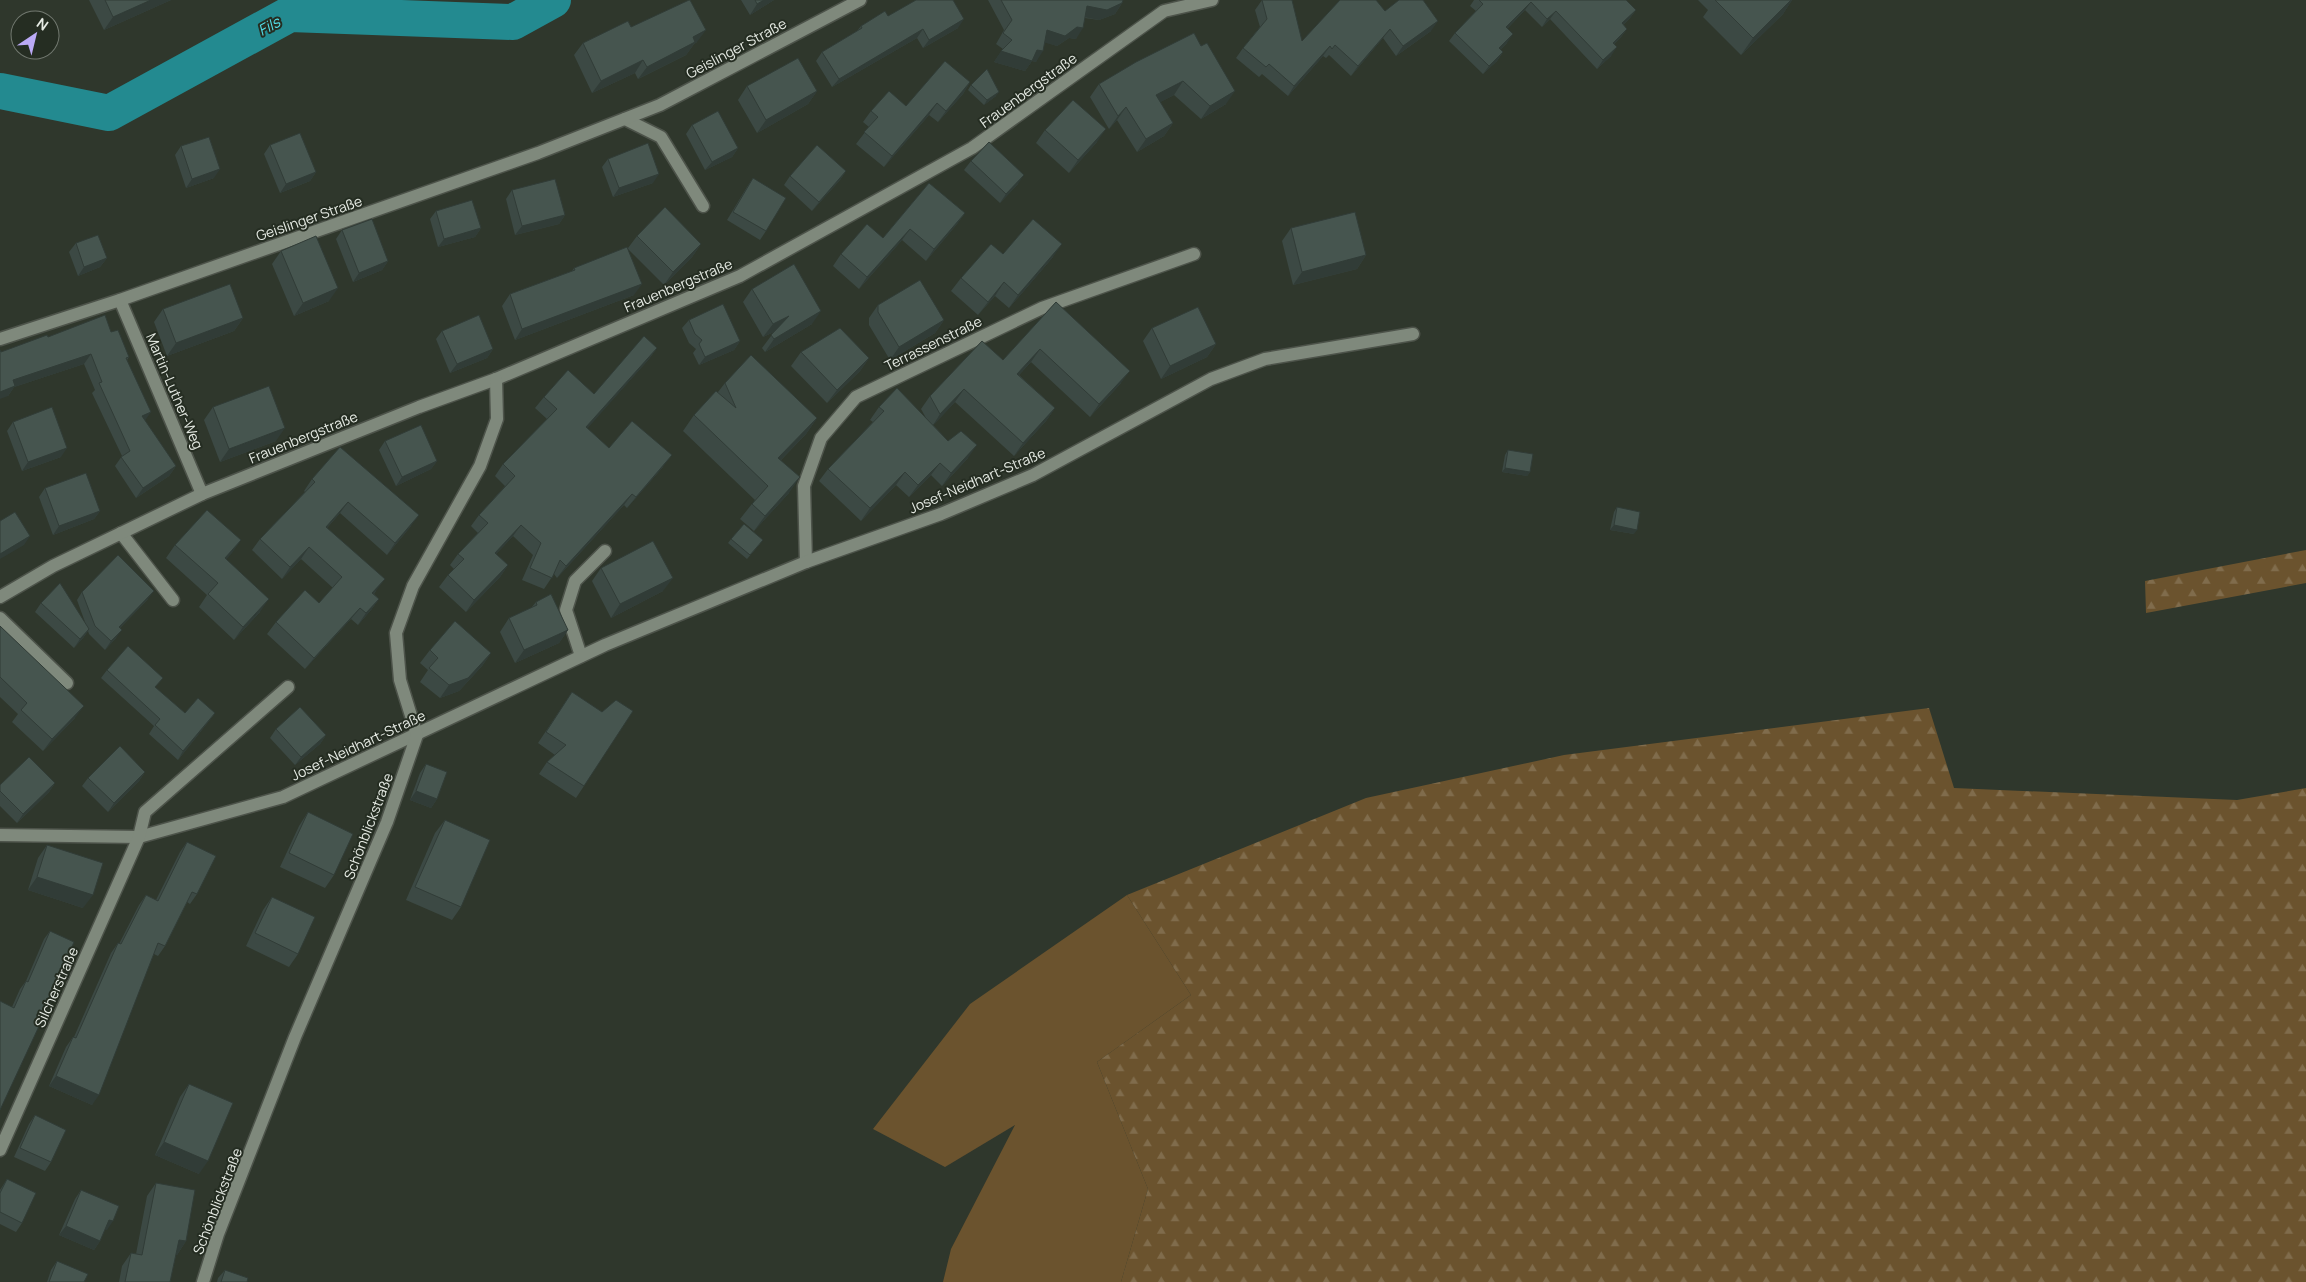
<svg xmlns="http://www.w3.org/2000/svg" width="2306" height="1282" font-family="Manrope,sans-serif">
<defs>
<pattern id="forest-firs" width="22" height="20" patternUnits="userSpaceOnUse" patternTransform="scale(1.25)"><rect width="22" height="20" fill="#6b532e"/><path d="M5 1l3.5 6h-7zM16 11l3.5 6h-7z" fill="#806c4c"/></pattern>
</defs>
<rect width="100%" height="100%" fill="#2f372c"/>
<path fill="#6b532e" d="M1127,895L1191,995L1097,1062L1148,1189L1121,1282H943L951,1249L1015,1125L945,1167L873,1129L970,1004Z"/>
<g fill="url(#forest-firs)">
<path d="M2306,550V583L2146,613L2145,581Z"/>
<path d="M1929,708L1954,788L2237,800L2306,788V1282H1121L1148,1189L1097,1062L1191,995L1127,895L1366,798L1564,755Z"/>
</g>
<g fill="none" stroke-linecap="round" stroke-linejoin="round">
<path stroke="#238a90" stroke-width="36" d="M0,91L109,113L290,14L513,22L553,0"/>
<g stroke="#4d534a" stroke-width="15">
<g id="street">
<path d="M625,119L661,137L703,206"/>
<path d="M120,300L202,494"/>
<path d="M0,339L120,300L538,153L660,105L860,0"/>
<path d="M121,533L173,600"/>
<path d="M806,562L804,486L821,438L856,397L1042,308L1194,254"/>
<path d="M0,597L53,566L202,494L419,407L496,379L740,276L972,148L1164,11L1212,0"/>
<path d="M0,618L67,683"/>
<path d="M581,656L566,610L575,581L605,551"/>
<path d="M0,835L139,837L283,797L605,645L806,562L941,514L1033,475L1211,379L1265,359L1413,334"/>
<path d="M0,1150L139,837L145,812L288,687"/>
<path d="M203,1282L218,1234L295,1037L387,822L417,735L400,680L396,633L413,586L480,466L497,419L496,379"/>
</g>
</g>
<use href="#street" stroke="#7f897c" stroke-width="12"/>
</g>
<g fill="#3c4944">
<path d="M89,0H171L104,30Z"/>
<path d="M741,0H774L750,15Z"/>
<path d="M988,0H1123L1122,3L1115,14L1099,20L1085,18L1076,39L1069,38L1057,46L1045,42L1036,62L1032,61L1025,71L994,62L1003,49L996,44L1004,30Z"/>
<path d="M1262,0L1302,41L1385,11L1431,31L1396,56L1383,38L1351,76L1329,55L1326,58L1323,56L1288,96L1262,74L1259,77L1236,58L1243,48L1260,27L1255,10Z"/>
<path d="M1474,0H1626L1636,10L1630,18L1623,25L1627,29L1621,37L1614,44L1611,56L1597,69L1550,19L1542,27L1525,10L1507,29V43L1500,50L1503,52L1497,61L1483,74L1449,41L1455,33L1476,11L1470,6Z"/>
<path d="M1698,0H1792L1783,14L1741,55L1703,17L1708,10Z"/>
<path d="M888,16L958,28L923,48L917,38L832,87L816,61L822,52L857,31L861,26Z"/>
<path d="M631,27L697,42L694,44L686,55L638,79L635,73L592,93L574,55L583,43Z"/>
<path d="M1194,33L1226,104L1201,119L1174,95L1160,102L1173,123L1164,136L1137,152L1117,120L1109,129L1090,97L1099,84Z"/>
<path d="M970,82L963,94L938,122L929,115L884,167L856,144L869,127L863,122L871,111L906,106Z"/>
<path d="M971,85L996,96L984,105L968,90Z"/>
<path d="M747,86L817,91L808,104L757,133L738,100Z"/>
<path d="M692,125L738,148L732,157L705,170L686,134Z"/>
<path d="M1045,130L1097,142L1069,173L1036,143Z"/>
<path d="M270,145L316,172L310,181L280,193L264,154Z"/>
<path d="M181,146L214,178L186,188L175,155Z"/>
<path d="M608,159L653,183L613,197L602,167Z"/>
<path d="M971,161L1018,184L1000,203L964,170Z"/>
<path d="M846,171L840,180L812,211L784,185L790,176Z"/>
<path d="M753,178L766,231L760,240L727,220L747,187Z"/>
<path d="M929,183L965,213L957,224L926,261L902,240L859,289L833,266L841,254L883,238Z"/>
<path d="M512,190L565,215L559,224L515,235L506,199Z"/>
<path d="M436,211L481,228L475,237L438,247L430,219Z"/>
<path d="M1291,228L1366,255L1357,269L1293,285L1282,241Z"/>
<path d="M342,230L388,261L382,270L353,282L336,239Z"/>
<path d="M637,236L701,244L692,257L664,285L628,249L634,295L515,340L502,306L510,294L572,271L574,268L628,248Z"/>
<path d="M76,243L107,258L100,267L78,276L69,252Z"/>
<path d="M281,251L329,301L294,316L272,264Z"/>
<path d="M1003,254L1053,257L1009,308L995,296L978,315L951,291L961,278Z"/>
<path d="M752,289L812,324L765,352L762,348L774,332L763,337L743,302Z"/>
<path d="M1056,302L1121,383L1090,417L1031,362L1019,375L1055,408L1046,421L1014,456L955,402L933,425L948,441L968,458L942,486L931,475L909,497L896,485L861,521L819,481L828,469L873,422L870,420L879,407L926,418L921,409L930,396L1003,360Z"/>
<path d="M878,305L944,320L935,333L890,360L869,325V318Z"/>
<path d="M163,309L243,318L234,331L167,356L154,322Z"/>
<path d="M689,320L740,341L734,350L699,365L693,353L696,349L689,343L682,328Z"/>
<path d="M1152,328L1216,344L1207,357L1161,379L1143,341Z"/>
<path d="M442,331L493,349L487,358L450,373L436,339Z"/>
<path d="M111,332L129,357L127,360L145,421L176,466L169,476L136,498L115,466L122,456L92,393L95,390L84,364L14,387L8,396L1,352L48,337Z"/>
<path d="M657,348L649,359L587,428L609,448L663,467L627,508L624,505L557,578L554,574L544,589L522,580L533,555L513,536L496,554L508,565L500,577L466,612L439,587L448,575L454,569L450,565L458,554L478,533L471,526L479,515L505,486L495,476L503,464L547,419L535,408L544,397L594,394Z"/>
<path d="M801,352L869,358L860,371L827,403L791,366Z"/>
<path d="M725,383L817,418L806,434L781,460L789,493L754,531L740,519L755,500L683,431L694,415L718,392Z"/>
<path d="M213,407L276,441L220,462L204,420Z"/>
<path d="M13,422L61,457L22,471L7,431Z"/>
<path d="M385,441L437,461L431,469L396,486L379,450Z"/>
<path d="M1508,450L1530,472L1527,476L1502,472L1505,455Z"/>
<path d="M312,479L411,526L387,555L340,513L327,528L376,591L374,594L379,599L371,610L358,625L351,619L305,669L267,634L276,622L319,603L333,588L301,559L282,579L252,550L260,539L305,492L304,491Z"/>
<path d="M45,488L100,511L94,519L53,535L39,497Z"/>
<path d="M1617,507L1634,534L1610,530L1614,512Z"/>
<path d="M731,539L760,544L747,559L728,543Z"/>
<path d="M241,540L226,559L260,612L234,640L199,607L207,595L166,558L175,545Z"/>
<path d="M601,568L663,591L611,618L592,581Z"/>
<path d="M82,592L148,599L120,628L116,638L105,650L89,634L88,631L83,638L74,648L35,612L41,603L85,622L77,600Z"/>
<path d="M536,602L568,630L559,643L515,663L500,632L509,618L531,608Z"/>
<path d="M0,626L75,718L43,751L12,722L18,714L0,697Z"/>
<path d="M430,650L491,653L482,666L459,691L440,698L420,682L428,670L420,663Z"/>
<path d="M107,670L156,688L185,713H215L209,721L178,760L149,734L154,726L101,678Z"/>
<path d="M572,692L584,786L576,798L539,774L547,762L555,755L538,743Z"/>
<path d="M276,729L326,735L320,744L295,765L270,738Z"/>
<path d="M426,764L437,799L431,808L410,800L420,773Z"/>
<path d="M145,772L139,781L108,812L82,786L88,778Z"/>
<path d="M55,783L49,792L17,823L0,806V785Z"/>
<path d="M308,812L334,875L325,888L280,867L299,826Z"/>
<path d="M445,820L461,907L452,920L406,900L435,833Z"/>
<path d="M187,842L197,894L190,904L187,902L165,946L158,956L154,954L92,1105L49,1086L66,1047L73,1037H74L111,953L118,943L119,944L139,905L146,895L156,900L180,852Z"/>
<path d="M47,845L83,908L28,890L38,858Z"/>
<path d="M272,897L298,954L289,967L246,946L263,910Z"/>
<path d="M50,931L0,1110L12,1007L20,989L26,981L44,939Z"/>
<path d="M189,1084L199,1174L155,1155L180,1097Z"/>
<path d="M35,1115L51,1162L45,1171L14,1157L29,1124Z"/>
<path d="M7,1179L22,1223L16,1232L0,1224V1190Z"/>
<path d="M156,1183L186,1241L177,1255L176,1254L170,1282H119L122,1266L131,1253L136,1254L147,1196Z"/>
<path d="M81,1190L107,1230L105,1229L100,1241L94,1250L59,1235L75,1199Z"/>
<path d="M57,1261L84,1282H47L51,1270Z"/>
<path d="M225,1270L247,1282H217L218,1278Z"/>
</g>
<g fill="#313c37">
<path d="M151,0H171L104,30L113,17Z"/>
<path d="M764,0H774L750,15L757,4Z"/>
<path d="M1791,0H1792L1783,14L1741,55L1753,38Z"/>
<path d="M1531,2L1525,10L1500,36L1506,27Z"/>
<path d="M1122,3L1115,14L1099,20L1079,16L1087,6Z"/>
<path d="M1636,10L1630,18L1616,32L1622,23Z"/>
<path d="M1556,11L1550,19L1542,27L1547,19Z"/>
<path d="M964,19L958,28L923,48L929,40Z"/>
<path d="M1438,21L1431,31L1396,56L1403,46Z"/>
<path d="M1077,27L1083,28L1076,39L1069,38L1057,46L1039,41L1047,30Z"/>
<path d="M923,29L917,38L832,87L839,79Z"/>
<path d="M1390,29L1383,38L1351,76L1358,66Z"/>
<path d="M1627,29L1621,37L1607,51L1613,43Z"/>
<path d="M706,30L697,42L694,44L686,55L638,79L647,67L693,37Z"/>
<path d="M1513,34L1507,43L1493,57L1499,48Z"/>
<path d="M1330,46L1323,56L1288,96L1294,86Z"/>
<path d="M1617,47L1611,56L1597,69L1603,60Z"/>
<path d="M1037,50L1043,51L1036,62L1032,61L1025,71L994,62L1001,51Z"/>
<path d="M1503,52L1497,61L1483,74L1489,66Z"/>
<path d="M643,60L635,73L592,93L601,81Z"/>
<path d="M1183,81L1174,95L1147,109L1156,95Z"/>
<path d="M970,82L963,94L938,122L946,111Z"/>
<path d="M817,91L808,104L757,133L766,120Z"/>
<path d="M1235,91L1226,104L1201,119L1210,106Z"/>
<path d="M999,92L996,96L984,105L987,100Z"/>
<path d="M937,103L929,115L884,167L892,156Z"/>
<path d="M1126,107L1117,120L1109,129L1118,116Z"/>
<path d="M1173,123L1164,136L1137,152L1146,139Z"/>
<path d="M1106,129L1097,142L1069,173L1078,160Z"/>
<path d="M738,148L732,157L705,170L712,162Z"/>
<path d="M220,169L214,178L186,188L192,179Z"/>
<path d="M846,171L840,180L812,211L819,202Z"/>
<path d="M316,172L310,181L280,193L286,184Z"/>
<path d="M659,174L653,183L613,197L619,188Z"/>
<path d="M1024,175L1018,184L1000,203L1006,194Z"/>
<path d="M965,213L957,224L926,261L934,249Z"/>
<path d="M565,215L559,224L515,235L522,226Z"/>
<path d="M481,228L475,237L438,247L444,239Z"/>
<path d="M910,229L902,240L859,289L867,277Z"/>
<path d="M701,244L692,257L664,285L673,272Z"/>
<path d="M1062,244L1053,257L1009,308L1018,295Z"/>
<path d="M1366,255L1357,269L1293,285L1302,272Z"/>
<path d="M107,258L100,267L78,276L84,267Z"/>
<path d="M388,261L382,270L353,282L359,273Z"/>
<path d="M1004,282L995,296L978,315L988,302Z"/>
<path d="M642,284L634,295L515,340L522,329Z"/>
<path d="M338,288L329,301L294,316L303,303Z"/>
<path d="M821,311L812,324L765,352L774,339Z"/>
<path d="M789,316L780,329L763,337L773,324Z"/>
<path d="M243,318L234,331L167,356L176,343Z"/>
<path d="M944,320L935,333L890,360L899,347Z"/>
<path d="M740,341L734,350L699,365L705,357Z"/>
<path d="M1216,344L1207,357L1161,379L1170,366Z"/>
<path d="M657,348L649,359L578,439L586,427Z"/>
<path d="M493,349L487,358L450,373L457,364Z"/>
<path d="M1040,349L1031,362L1008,386L1017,374Z"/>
<path d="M91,354L84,364L14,387L8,396L0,399V392L13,380Z"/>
<path d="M869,358L860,371L827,403L837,390Z"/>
<path d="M1130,371L1121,383L1090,417L1099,404Z"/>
<path d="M964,389L955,402L932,427L940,414Z"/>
<path d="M1055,408L1046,421L1014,456L1023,443Z"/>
<path d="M151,412L144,422L142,416Z"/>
<path d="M817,418L806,434L767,474L778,458Z"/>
<path d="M285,428L276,441L220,462L229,449Z"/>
<path d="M977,445L968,458L942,486L951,473Z"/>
<path d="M67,448L61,457L22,471L28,462Z"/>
<path d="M672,455L663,467L627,508L636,497Z"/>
<path d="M437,461L431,469L396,486L402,477Z"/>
<path d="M940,463L931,475L909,497L918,485Z"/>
<path d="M176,466L169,476L136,498L143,488Z"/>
<path d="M1505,468L1530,472L1527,476L1502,472Z"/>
<path d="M905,472L896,485L861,521L870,508Z"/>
<path d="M800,477L789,493L754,531L765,516Z"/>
<path d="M632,494L624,505L557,578L566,566Z"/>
<path d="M348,502L340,513L318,538L326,527Z"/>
<path d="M100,511L94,519L53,535L59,526Z"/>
<path d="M419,515L411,526L387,555L395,543Z"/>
<path d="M521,525L513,536L487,564L495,553Z"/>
<path d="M1614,525L1637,530L1634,534L1610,530Z"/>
<path d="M30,536L24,545L0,559V554Z"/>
<path d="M241,540L232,553L216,571L225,558Z"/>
<path d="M309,547L301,559L282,579L290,567Z"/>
<path d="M508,565L500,577L466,612L474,600Z"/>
<path d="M673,578L663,591L611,618L620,604Z"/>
<path d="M385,579L376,591L364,604L372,593Z"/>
<path d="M154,591L148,599L113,635L119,627Z"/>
<path d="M269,599L260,612L234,640L243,627Z"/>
<path d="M379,599L371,610L358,625L366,613Z"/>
<path d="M360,608L351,619L305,669L314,658Z"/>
<path d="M89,629L83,638L74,648L80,639Z"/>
<path d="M122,630L116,638L105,650L111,641Z"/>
<path d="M568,630L559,643L515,663L524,650Z"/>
<path d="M491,653L482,666L459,691L440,698L449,685Z"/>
<path d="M84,706L75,718L43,751L52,739Z"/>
<path d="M215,713L209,721L178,760L183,751Z"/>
<path d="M326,735L320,744L295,765L301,757Z"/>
<path d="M145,772L139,781L108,812L114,803Z"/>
<path d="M55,783L49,792L17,823L23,814Z"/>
<path d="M416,791L437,799L431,808L410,800Z"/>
<path d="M37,877L93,895L83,908L28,890Z"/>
<path d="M56,1076L99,1095L92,1105L49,1086Z"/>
<path d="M164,1142L208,1161L199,1174L155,1155Z"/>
<path d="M109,1220L113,1221L107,1230L103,1229Z"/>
<path d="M66,1226L100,1241L94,1250L59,1235Z"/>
<path d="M179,1240L186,1241L177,1255L170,1253Z"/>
</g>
<g fill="#46554f" stroke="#313c37">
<path d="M105,0H151L113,17Z"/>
<path d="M689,0H690L706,30L693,37L695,42L647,67L643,60L601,81L583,43L628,21L631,27Z"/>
<path d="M755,0H764L757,4Z"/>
<path d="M916,0H953L964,19L929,40L923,29L839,79L822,52L862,28L861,26L885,11L888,16Z"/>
<path d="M1001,0H1123L1122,3L1107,10L1087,6L1083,28L1077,27L1065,36L1047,30L1043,51L1037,50L1032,61L1001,51L1012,40L1003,33L1012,20Z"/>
<path d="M1262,0H1292L1302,41L1340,0H1376L1385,11L1399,0H1423L1438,21L1403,46L1390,29L1358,66L1335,45L1332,49L1330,46L1294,86L1269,64L1266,67L1243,48L1267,19Z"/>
<path d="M1479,0H1626L1636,10L1622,23L1627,29L1613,43L1617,47L1603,60L1556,11L1547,19L1531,2L1506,27L1513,34L1499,48L1503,52L1489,66L1455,33L1483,4Z"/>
<path d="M1715,0H1791L1753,38Z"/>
<path d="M1194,33L1201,46L1207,43L1235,91L1210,106L1183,81L1156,95L1173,123L1146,139L1126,107L1118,116L1099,84L1136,62Z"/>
<path d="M798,58L817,91L766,120L747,86Z"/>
<path d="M945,61L970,82L946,111L937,103L892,156L864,132L878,117L871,111L889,91L906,106Z"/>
<path d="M987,69L999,92L987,100L971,85Z"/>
<path d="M1073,100L1106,129L1078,160L1045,130Z"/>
<path d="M718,111L738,148L712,162L692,125Z"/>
<path d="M300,133L316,172L286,184L270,145Z"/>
<path d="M209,137L220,169L192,179L181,146Z"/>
<path d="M989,142L1024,175L1006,194L971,161Z"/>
<path d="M648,143L659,174L619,188L608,159Z"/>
<path d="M817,145L846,171L819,202L790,176Z"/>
<path d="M753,178L786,198L766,231L733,212Z"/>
<path d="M555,179L565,215L522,226L512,190Z"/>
<path d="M929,183L965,213L934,249L910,229L867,277L841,254L867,224L883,238Z"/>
<path d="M472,200L481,228L444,239L436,211Z"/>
<path d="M665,207L701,244L673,272L637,236Z"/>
<path d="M1355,212L1366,255L1302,272L1291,228Z"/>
<path d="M372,219L388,261L359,273L342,230Z"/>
<path d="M1033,219L1062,244L1018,295L1004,282L988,302L961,278L991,244L1003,254Z"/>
<path d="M98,235L107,258L84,267L76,243Z"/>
<path d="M316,236L338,288L303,303L281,251Z"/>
<path d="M627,247L642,284L522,329L510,294L575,270L574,268Z"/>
<path d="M794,264L821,311L774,339L771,335L789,316L773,324L752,289Z"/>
<path d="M920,280L944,320L899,347L878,312V305Z"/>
<path d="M230,284L243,318L176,343L163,309Z"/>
<path d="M1056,302L1130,371L1099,404L1040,349L1017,374L1055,408L1023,443L964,389L940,414L930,396L982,341L1003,360Z"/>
<path d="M723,304L740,341L705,357L699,344L702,340L695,334L689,320Z"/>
<path d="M1198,307L1216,344L1170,366L1152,328Z"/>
<path d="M105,315L111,332L118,330L129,357L126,358L151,412L142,416L176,466L143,488L121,457L130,451L99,383L102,382L91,354L13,380L15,386L0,392V350L1,352L47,335L48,337Z"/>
<path d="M479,315L493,349L457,364L442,331Z"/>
<path d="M840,328L869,358L837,390L801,352Z"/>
<path d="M644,336L657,348L586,427L609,448L632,421L672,455L636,497L632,494L566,566L560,560L552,578L530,568L541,543L521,525L495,553L508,565L474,600L448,575L464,559L458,554L488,523L479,515L515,476L503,464L557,409L544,397L568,370L594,394Z"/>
<path d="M751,355L817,418L778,458L800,477L765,516L752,504L768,486L694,415L716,391L736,408L725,383Z"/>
<path d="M269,386L285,428L229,449L213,407Z"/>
<path d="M897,388L948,441L961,431L977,445L951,473L940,463L918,485L905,472L870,508L828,469L884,411L879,407Z"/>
<path d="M52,407L67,448L28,462L13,422Z"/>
<path d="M421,425L437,461L402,477L385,441Z"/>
<path d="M340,447L419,515L395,543L348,502L326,527L385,579L372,593L379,599L366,613L360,608L314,658L276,622L305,590L319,603L342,577L309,547L290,567L260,539L315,482L312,479Z"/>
<path d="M1508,450L1533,454L1530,472L1505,468Z"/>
<path d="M86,473L100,511L59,526L45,488Z"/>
<path d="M1617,507L1640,512L1637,530L1614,525Z"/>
<path d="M207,510L241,540L225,558L269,599L243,627L208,594L218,583L175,545Z"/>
<path d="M15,512L30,536L0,554V521Z"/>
<path d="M744,524L763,540L750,555L731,539Z"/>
<path d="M653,541L673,578L620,604L601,568Z"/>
<path d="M118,555L154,591L119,627L122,630L111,641L95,626L82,592Z"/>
<path d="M60,583L89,629L80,639L41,603Z"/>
<path d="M551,594L568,630L524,650L509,618L537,605L536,602Z"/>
<path d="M455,621L491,653L468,678L449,685L429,668L438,658L430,650Z"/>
<path d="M0,626L84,706L52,739L21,710L27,703L0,677Z"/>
<path d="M128,646L163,678L155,687L185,713L198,698L215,713L183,751L155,725L160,719L107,670Z"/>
<path d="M572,692L602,712L616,700L633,711L584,786L547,762L566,745L546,732Z"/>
<path d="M300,707L326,735L301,757L276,729Z"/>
<path d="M120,746L145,772L114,803L88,778Z"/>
<path d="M29,757L55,783L23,814L0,791V785Z"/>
<path d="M426,764L447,772L437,799L416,791Z"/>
<path d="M308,812L353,834L334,875L289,853Z"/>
<path d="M445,820L490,840L461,907L415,887Z"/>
<path d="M187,842L216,856L197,894L192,892L165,946L158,943L99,1095L56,1076L73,1037L76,1038L118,943L121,944L146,895L158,901Z"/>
<path d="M47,845L103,863L93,895L37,877Z"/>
<path d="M272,897L315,917L298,954L255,933Z"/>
<path d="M50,931L74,942L52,993L54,994L0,1110V1001L14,1008L26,981L28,982Z"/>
<path d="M189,1084L233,1103L208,1161L164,1142Z"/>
<path d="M35,1115L66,1130L51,1162L20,1148Z"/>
<path d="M7,1179L36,1193L22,1223L0,1212V1193Z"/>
<path d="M156,1183L195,1190L186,1241L179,1240L170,1282H125L131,1253L142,1255Z"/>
<path d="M81,1190L119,1206L113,1221L109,1220L100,1241L66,1226Z"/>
<path d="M57,1261L88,1274L84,1282H49Z"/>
<path d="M225,1270L248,1278L247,1282H221Z"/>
</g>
<g text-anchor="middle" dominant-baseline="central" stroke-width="4" stroke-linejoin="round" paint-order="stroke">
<g font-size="14" fill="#e6ebe4" stroke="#252d22">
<text transform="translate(736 48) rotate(-28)">Geislinger Straße</text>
<text transform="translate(1028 90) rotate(-36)">Frauenbergstraße</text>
<text transform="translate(309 218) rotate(-19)">Geislinger Straße</text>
<text transform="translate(678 285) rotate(-23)">Frauenbergstraße</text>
<text transform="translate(933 343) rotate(-26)">Terrassenstraße</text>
<text transform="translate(175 391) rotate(67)">Martin-Luther-Weg</text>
<text transform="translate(303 437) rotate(-22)">Frauenbergstraße</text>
<text transform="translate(977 480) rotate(-23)">Josef-Neidhart-Straße</text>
<text transform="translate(358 745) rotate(-25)">Josef-Neidhart-Straße</text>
<text transform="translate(368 826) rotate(-69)">Schönblickstraße</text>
<text transform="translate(56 987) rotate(-66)">Silcherstraße</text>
<text transform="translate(217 1201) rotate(-69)">Schönblickstraße</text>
</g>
<g font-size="15" font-style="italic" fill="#53dfe8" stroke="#252d22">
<text transform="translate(269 26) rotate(-29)">Fils</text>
</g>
</g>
<g transform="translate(35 35) rotate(35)"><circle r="24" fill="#252d22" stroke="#727970"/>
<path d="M0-4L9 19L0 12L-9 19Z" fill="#bbaaf6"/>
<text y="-8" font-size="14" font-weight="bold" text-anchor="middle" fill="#e6ebe4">N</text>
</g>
</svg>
